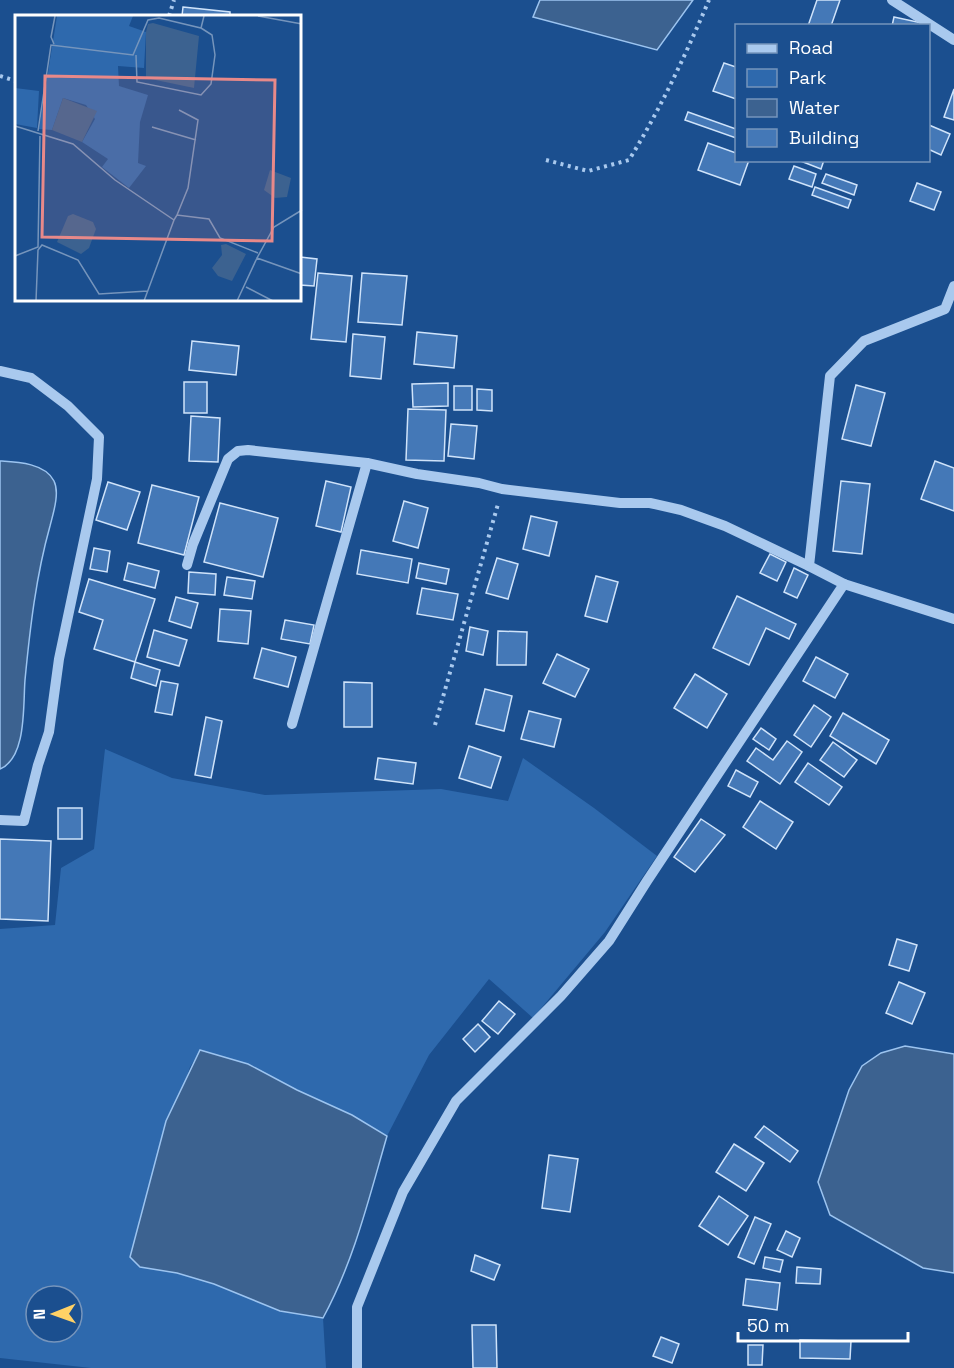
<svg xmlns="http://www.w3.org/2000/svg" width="954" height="1368" font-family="'Space Grotesk',sans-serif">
<rect width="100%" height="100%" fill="#1b4f8f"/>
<path fill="#2e69ad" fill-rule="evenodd" d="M105,749L172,778L265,795L441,789L508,801L523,758L594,808L657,856L605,932L533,1018L489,979L429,1055L387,1136L352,1115L297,1090L248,1064L200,1051L190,1067L152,1179L139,1220L140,1267L177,1273L214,1284L280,1311L323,1318L326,1368H91L0,1358V929L55,925L61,868L94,849ZM36,1296H72V1332H36Z"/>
<g fill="#3c6290" stroke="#9cc4f0" stroke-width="1.5">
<path d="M540,0H693L657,50L533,17Z"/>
<path d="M0,461C17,462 45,463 54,481C60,493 53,514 50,526C36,576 30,628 25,680C23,704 27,758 0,769Z"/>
<path d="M905,1046L954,1054V1273L923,1268L830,1215L818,1182L849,1090L862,1066L881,1053Z"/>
<path d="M200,1050L248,1064L297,1090L352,1115L387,1136C369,1198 354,1261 323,1318L280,1311L214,1284L177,1273L140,1267L130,1257L166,1121Z"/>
</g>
<g fill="#4478b7" stroke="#cfe3fa" stroke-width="1.5">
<path d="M817,0H840L831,26H808Z"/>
<path d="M183,7L230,12V16H182Z"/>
<path d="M894,17L922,23L921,26H892Z"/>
<path d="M724,63L736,67V99L713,91Z"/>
<path d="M954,89V120L944,117Z"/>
<path d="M688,112L736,129V138L685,120Z"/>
<path d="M929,125L950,134L941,155L928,149Z"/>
<path d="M708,143L736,153V160H749L740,185L698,170Z"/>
<path d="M798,160H824L821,169Z"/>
<path d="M794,166L816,174L812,187L789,179Z"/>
<path d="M826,174L857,185L854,195L822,183Z"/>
<path d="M917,183L941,192L934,210L910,201Z"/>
<path d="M815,187L851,200L848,208L812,195Z"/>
<path d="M300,257L317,259L314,286L300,285Z"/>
<path d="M318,273L352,276L346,342L311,339Z"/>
<path d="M362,273L407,276L402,325L358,322Z"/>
<path d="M417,332L457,336L454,368L414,364Z"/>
<path d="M353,334L385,337L381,379L350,376Z"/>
<path d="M192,341L239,346L236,375L189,370Z"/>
<rect x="184" y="382" width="23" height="31"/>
<path d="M448,383V406L413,407L412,384Z"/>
<path d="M856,385L885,393L871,446L842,439Z"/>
<rect x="454" y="386" width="18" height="24"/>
<path d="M477,389L492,390V411L477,410Z"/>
<path d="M408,409L446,410L444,461L406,460Z"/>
<path d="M191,416L220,418L218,462L189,461Z"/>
<path d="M451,424L477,426L474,459L448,456Z"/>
<path d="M935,461L954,468V511L921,499Z"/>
<path d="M326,481L351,487L341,532L316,526Z"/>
<path d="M841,481L870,484L862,554L833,551Z"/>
<path d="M108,482L140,492L127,530L96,520Z"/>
<path d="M152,485L199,497L184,555L138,543Z"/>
<path d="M404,501L428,508L418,548L393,541Z"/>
<path d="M220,503L278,518L263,577L204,562Z"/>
<path d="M531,516L557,522L549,556L523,549Z"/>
<path d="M94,548L110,551L107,572L90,569Z"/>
<path d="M361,550L412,559L408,583L357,574Z"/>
<path d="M770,554L786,562L777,581L760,573Z"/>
<path d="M497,558L518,564L508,599L486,593Z"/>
<path d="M128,563L159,571L155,588L124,580Z"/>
<path d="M419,563L449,569L446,584L416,578Z"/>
<path d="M794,568L808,575L797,598L784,592Z"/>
<path d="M189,572L216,574L215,595L188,593Z"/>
<path d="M596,576L618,582L607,622L585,616Z"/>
<path d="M227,577L255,581L252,599L224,595Z"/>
<path d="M89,579L155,599L135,662L94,649L103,620L79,612Z"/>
<path d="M422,588L458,594L453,620L417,614Z"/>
<path d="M737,596L796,624L789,639L766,628L749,665L713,648Z"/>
<path d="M176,597L198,603L191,628L169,621Z"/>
<path d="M220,609L251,611L248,644L218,641Z"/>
<path d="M285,620L314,625L310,644L281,639Z"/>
<path d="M470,627L488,631L483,655L466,651Z"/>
<path d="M154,630L187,640L179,666L147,657Z"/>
<path d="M498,631L527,632L526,665H497Z"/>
<path d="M262,648L296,657L288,687L254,678Z"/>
<path d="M557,654L589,669L575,697L543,683Z"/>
<path d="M816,657L848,674L835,698L803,681Z"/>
<path d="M135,662L160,670L156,686L131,678Z"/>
<path d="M695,674L727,694L707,728L674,708Z"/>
<path d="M161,681L178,684L172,715L155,712Z"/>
<path d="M344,682L372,683V727H344Z"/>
<path d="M485,689L512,696L504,731L476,724Z"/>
<path d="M814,705L831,717L811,747L794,735Z"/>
<path d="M529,711L561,719L554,747L521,739Z"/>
<path d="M843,713L889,740L876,764L830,736Z"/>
<path d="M206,717L222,721L211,778L195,775Z"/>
<path d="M761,728L776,739L769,750L753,739Z"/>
<path d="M787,741L802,752L780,784L747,761L756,748L773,760Z"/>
<path d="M833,742L857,760L844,777L820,760Z"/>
<path d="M469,746L501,757L491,788L459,778Z"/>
<path d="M378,758L416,763L413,784L375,779Z"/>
<path d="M808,763L842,787L829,805L795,782Z"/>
<path d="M736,770L758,782L750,797L728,786Z"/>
<path d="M760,801L793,822L776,849L743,827Z"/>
<rect x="58" y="808" width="24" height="31"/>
<path d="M701,819L725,835L695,872L674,857Z"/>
<path d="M0,839L51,841L48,921L0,919Z"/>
<path d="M897,939L917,945L909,971L889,965Z"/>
<path d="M899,982L925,993L912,1024L886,1013Z"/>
<path d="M499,1001L515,1014L498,1034L482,1021Z"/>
<path d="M478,1024L490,1037L475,1052L463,1039Z"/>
<path d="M764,1126L798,1151L790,1162L755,1137Z"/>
<path d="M734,1144L764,1163L746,1191L716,1172Z"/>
<path d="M549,1155L578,1159L570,1212L542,1208Z"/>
<path d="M719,1196L748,1216L728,1245L699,1226Z"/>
<path d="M755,1217L771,1224L754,1264L738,1257Z"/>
<path d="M786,1231L800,1238L792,1257L777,1250Z"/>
<path d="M475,1255L500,1265L494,1280L471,1271Z"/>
<path d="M765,1257L783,1260L780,1272L763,1268Z"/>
<path d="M797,1267L821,1269L820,1284L796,1283Z"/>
<path d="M746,1279L780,1283L777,1310L743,1305Z"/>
<path d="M472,1325H496L497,1368H473Z"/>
<path d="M661,1337L679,1344L672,1363L653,1356Z"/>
<path d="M800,1340L851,1341L850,1359L800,1358Z"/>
<path d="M748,1345H763L762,1365H748Z"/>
</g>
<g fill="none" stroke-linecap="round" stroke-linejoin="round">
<g stroke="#a9c9ee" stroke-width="4" stroke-dasharray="3 4.5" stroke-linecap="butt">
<path d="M169,16L174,0"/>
<path d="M0,76L16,81"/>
<path d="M546,160L588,171L629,160C661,108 685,56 709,0"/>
<path d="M435,725L498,504"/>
</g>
<g stroke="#a9c9ee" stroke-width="10">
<path d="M892,0L954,40"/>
<path d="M0,371L31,378L68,406L99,437L97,479L59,659L49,732L38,765L24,821L0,820"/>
<path d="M187,565L193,544L228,459L238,451L248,450L367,463L417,474L479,483L502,489L620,503H650L681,510L725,526L809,566"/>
<path d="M844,584L954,619"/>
<path d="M292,724L367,463"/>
<path d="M357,1368V1307L403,1192L456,1101L561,996L609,941L647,881L844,584L809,566L830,376L864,341L945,309L954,286"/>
</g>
</g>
<g transform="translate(15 15)">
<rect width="286" height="286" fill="#1b4f8f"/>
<path d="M42,1H118L114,11L131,17L129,53L103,51L104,71L133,80L125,107L123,148L131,151L114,173L87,152L93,144L67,127L80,104L71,90L48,83L37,115L24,114ZM0,73L24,76L22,113L0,109Z" fill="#2e69ad"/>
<path d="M138,8L184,21L179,73L131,63V17L133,9ZM48,83L82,96L67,127L37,115ZM255,155L276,163L272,182L260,183L249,175ZM58,199L78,207L81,214L74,233L66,239L42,227L53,201ZM211,229L231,239L217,266L203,261L197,253L207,240L206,230Z" fill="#3c6290"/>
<path fill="none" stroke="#7695bc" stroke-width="1.5" d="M243,1L287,9M39,29L36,22L40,1M121,40L122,67L186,80L196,69L200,40L197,20L186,13M0,111L58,129L100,165L159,205L162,200L194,204L205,223L243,238M137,112L181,125M23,116L36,30L118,40L133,5L144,3L186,13L189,1M287,195L259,212L242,243L287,259M162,200L173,173L183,105L164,95M0,241L23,232L25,121M231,272L258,286M21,286L23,235L27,230L63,245L84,279L133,276M129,286L159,205M222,286L242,243"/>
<path fill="#e88989" fill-opacity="0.15" stroke="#e88989" stroke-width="3" d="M30,61L260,65L257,226L27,222Z"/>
<rect width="286" height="286" fill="none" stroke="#fff" stroke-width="3"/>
</g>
<rect x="735" y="24" width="195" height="138" fill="#1b4f8f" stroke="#7695bc" stroke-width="1.5"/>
<rect x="747" y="44" width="30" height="9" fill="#a9c9ee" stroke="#7695bc" stroke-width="1.5"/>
<text x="789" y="54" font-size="18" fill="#ffffff">Road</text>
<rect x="747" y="69" width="30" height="18" fill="#2e69ad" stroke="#7695bc" stroke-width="1.5"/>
<text x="789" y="84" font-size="18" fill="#ffffff">Park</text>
<rect x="747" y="99" width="30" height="18" fill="#3c6290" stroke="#7695bc" stroke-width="1.5"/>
<text x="789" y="114" font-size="18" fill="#ffffff">Water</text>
<rect x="747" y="129" width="30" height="18" fill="#4478b7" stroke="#7695bc" stroke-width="1.5"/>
<text x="789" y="144" font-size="18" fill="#ffffff">Building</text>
<g transform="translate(54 1314) rotate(269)"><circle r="28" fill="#1b4f8f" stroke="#7695bc" stroke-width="1.5"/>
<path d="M0-4.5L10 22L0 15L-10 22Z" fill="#ffd166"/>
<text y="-9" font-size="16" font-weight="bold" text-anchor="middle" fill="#ffffff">N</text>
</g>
<path d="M738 1332v9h170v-9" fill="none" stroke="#ffffff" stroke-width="3"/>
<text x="747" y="1332" font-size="18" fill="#ffffff" stroke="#1b4f8f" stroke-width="4.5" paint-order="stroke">50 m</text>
</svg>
